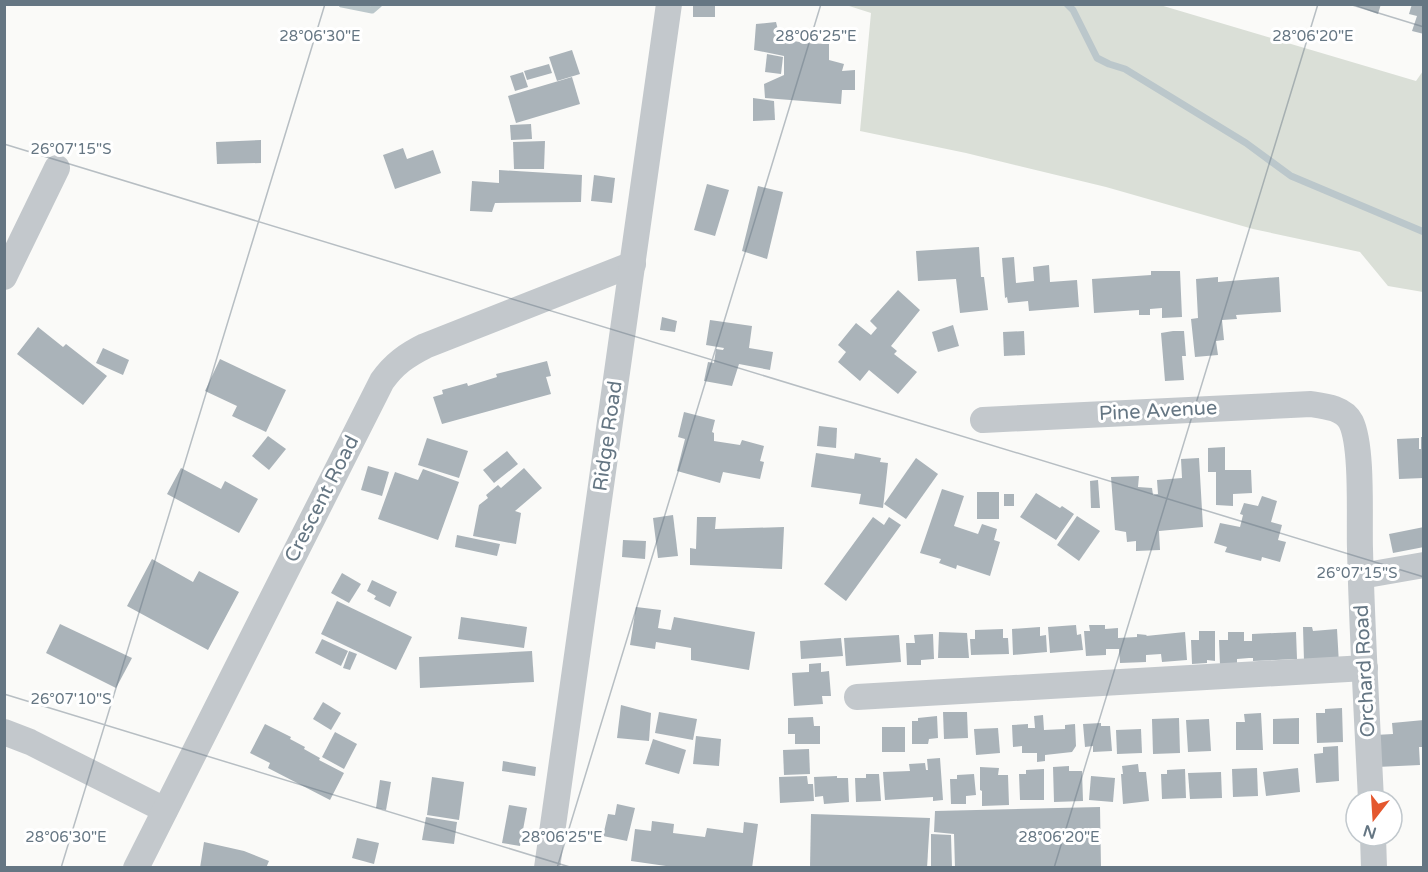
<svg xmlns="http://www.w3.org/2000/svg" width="1428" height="872" font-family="'Varela Round',sans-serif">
<rect width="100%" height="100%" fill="#fafaf8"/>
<path fill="#dadfd7" d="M846,5H1160L1416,81L1423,71V292L1388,286L1360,252L1253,229L1106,187L966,153L860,131L871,13Z"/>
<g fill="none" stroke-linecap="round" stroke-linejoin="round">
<g stroke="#bbc7cb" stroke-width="7">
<path d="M342,4L372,10L379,4"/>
<path d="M1067,4L1073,10L1097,58L1109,64L1125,69L1246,143L1291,176L1424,232"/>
</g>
</g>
<g fill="#aab3b9">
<path d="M1350,4H1381L1378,14Z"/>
<path d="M1412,4H1424V34L1412,31L1417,16L1409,14Z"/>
<rect x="693" y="5" width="22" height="12"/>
<path d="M776,22L780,38L804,43L829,44V60L844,64L842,71L855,70V90H842L841,104L765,98L764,84L784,75V56L754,50L756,24Z"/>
<path d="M572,50L580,74L557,81L549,57Z"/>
<path d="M767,54L783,57L781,74L765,72Z"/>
<path d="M549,64L552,73L527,80L524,71Z"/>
<path d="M523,72L528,87L515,91L510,76Z"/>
<path d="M572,77L580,104L516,123L508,96Z"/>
<path d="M753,98L774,101L775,120L753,121Z"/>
<path d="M531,124L532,139L511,140L510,125Z"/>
<path d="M261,140V163L217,164L216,142Z"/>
<path d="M545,141L544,169H514L513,142Z"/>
<path d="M403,148L407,159L433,150L441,173L395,189L383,155Z"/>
<path d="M499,170L582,175L581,202L495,203L492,212L470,211L472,181L499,183Z"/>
<path d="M594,175L615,178L612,203L591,201Z"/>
<path d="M707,184L729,190L715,236L694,230Z"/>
<path d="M758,186L783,192L767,259L742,251Z"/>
<path d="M979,247L981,277H984L988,310L960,313L956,279L918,281L916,251Z"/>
<path d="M1014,257L1016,283L1034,281L1033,267L1049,265L1050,282L1077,280L1079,307L1029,311L1028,301L1008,303L1007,297L1005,298L1002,258Z"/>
<path d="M1151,271H1180L1182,317L1162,318V308L1150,309V315H1139V310L1094,313L1092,279L1151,275Z"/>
<path d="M1218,277V282L1279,277L1281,312L1236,315L1237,319L1222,320L1224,340L1216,341L1218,355L1195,357L1191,319L1198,318L1196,279Z"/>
<path d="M898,290L920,310L891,346L897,351L894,354L917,372L898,394L869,370L860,381L838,362L846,352L838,345L856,323L871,335L877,328L870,321Z"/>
<path d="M662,317L677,321L675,332L660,330Z"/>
<path d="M710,320L752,326L749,348L773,352L770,370L739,364L732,386L704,381L708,362L714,363L716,349L723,350L724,348L706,345Z"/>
<path d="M953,325L959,346L938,352L932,332Z"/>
<path d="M38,327L63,347L66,344L107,376L83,405L17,354Z"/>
<path d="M1024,331L1025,355L1004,356L1003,332Z"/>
<path d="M1173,331H1184L1186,356H1182L1184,380L1165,381L1161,333Z"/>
<path d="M103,348L129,360L123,375L96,363Z"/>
<path d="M220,359L286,390L266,432L232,416L237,406L205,391Z"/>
<path d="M547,361L551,376L546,377L551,394L442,424L433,397L443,394L442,390L467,383L468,386L497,377L496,374Z"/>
<path d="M684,412L715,420L712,432L714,433V441L740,445L742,440L764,446L760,461L764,462L760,479L723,472L720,483L677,471L685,439L678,437Z"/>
<path d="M819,426L837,428L836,448L817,446Z"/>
<path d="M268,436L286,449L269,470L252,456Z"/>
<path d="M1421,437H1424V478L1399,479L1397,439L1419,438V449H1421Z"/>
<path d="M427,438L468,451L459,478L418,465Z"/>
<path d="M1225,447V470H1251L1252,493L1233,494V506L1216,505V472H1208V448Z"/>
<path d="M507,451L518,464L494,483L483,470Z"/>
<path d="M816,453L854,459L855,453L881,458L880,462L888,463L883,508L859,504L861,494L811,487Z"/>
<path d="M916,458L938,474L906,519L884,504Z"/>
<path d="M1199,458L1203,527L1159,531L1160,550L1136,551V541L1127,542L1126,532L1115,530L1111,477L1139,476L1138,487L1152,488L1153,495L1158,494L1157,480L1182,478L1181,459Z"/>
<path d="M368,466L389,472L382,496L361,490Z"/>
<path d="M181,468L221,489L225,481L258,499L239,533L167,494Z"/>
<path d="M524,468L542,488L515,511L521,513L516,544L473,536L479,505L488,498L486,495L498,485L501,488Z"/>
<path d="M423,469L459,482L438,540L378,519L395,472L418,480Z"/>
<path d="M1098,480L1100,508H1091L1090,481Z"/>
<path d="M942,489L964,496L954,526L978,534L982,524L997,529L994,540L1000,542L990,576L957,565L956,569L939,563L941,559L920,553Z"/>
<rect x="977" y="492" width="22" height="27"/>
<path d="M1036,493L1060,508L1062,506L1074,514L1056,540L1020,517Z"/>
<rect x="1004" y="494" width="10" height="12"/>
<path d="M1262,496L1277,501L1271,522L1282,525L1278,540L1286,542L1280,562L1262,557L1261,561L1225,552L1227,547L1214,543L1220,523L1240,527L1243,515L1240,514L1244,503L1258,506Z"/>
<path d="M673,515L678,556L658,558L653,518Z"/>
<path d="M1077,516L1100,531L1079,561L1057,545Z"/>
<path d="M697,517H716L715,529L784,527L782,569L690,565V548L696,549Z"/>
<path d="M873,517L884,525L889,517L901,525L846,601L824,584Z"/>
<path d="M1424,527V547L1393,553L1389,534Z"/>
<path d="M457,535L500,544L497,556L455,547Z"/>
<path d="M623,540L646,541L645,559L622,557Z"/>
<path d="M152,559L193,582L199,571L239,592L208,650L127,606Z"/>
<path d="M342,573L361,584L349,603L331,593Z"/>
<path d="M372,580L397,592L390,607L374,599L376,596L367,591Z"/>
<path d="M337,601L412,637L396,670L321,634Z"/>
<path d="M636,607L661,610L658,628L671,630L674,617L755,632L749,670L691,660V648L656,642L655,649L630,645Z"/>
<path d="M461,617L527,627L524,648L458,639Z"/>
<path d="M60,624L132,658L116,688L46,653Z"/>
<path d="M1076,625L1077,635L1081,634L1083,650L1050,653L1048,627Z"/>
<path d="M1089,625H1105V629L1118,628V638L1137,637V634L1147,635L1146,636L1185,632L1187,660L1162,662L1161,654L1146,655V662L1120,663L1119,649H1106V655L1086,656L1084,631H1090Z"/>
<path d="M1040,627V636L1046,635L1047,652L1013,655L1012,629Z"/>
<path d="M1303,627H1312L1313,631L1337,629L1339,664L1304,661Z"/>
<path d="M1003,629V638H1008L1009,654L971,655L970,639H975V630Z"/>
<path d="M1199,631H1215V661L1207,660V663L1192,664L1191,640H1199Z"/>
<path d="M939,632L967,633L969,658H938Z"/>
<path d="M1228,632H1244V641H1252V634L1296,632L1297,659L1253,661V658H1249L1237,659V664L1220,665L1219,640H1228Z"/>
<path d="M933,634L934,659L921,660V665H907L906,643H915L914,635Z"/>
<path d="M899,635L901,662L846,666L844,638Z"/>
<path d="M841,638L843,656L801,659L800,641Z"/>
<path d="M322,639L348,651L341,666L315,653Z"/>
<path d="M349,651L357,654L350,670L343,668Z"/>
<path d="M532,651L534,682L420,688L419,657Z"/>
<path d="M821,663V672L829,671L831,696H822L823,704L794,706L792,673L809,672V664Z"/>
<path d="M323,702L341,713L331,730L313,719Z"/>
<path d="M621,705L651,713L649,741L617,738Z"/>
<path d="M1342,708L1343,742L1317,743L1316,713H1325V709Z"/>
<path d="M659,712L697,719L693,740L655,733Z"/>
<path d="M943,712H967L968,738L944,739Z"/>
<path d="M1261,713L1263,750H1236V722H1245L1244,714Z"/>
<path d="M1043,715L1044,730L1065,729V725L1075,724L1076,746L1072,752L1045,755V761L1037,762V753H1022V746L1013,747L1012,725L1028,724V728H1035L1034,716Z"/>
<path d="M937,716L938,738L929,739L928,744H912V721H918V718Z"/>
<path d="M813,717L814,726H820V744H795V734H788V718Z"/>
<path d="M1179,718L1180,753L1153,754L1152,719Z"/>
<path d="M1299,718V744H1273V719Z"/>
<path d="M1209,719L1211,751L1188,752L1186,720Z"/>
<path d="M1424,720V747H1419L1420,765L1377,767L1375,735L1393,734L1392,723Z"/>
<path d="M1101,723V726H1110L1112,751L1093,752V746L1085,747L1083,724Z"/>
<path d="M265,724L291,737L290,739L305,747L304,749L320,758L319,760L344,773L330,800L268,768L270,763L250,753Z"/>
<rect x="882" y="727" width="23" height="25"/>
<path d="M998,728L1000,753L976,755L974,729Z"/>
<path d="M1141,729L1142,753L1117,754L1116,730Z"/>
<path d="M335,732L357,744L344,769L322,757Z"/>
<path d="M696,736L721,739L719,766L693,764Z"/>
<path d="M653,739L686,750L679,774L645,764Z"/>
<path d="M1338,746L1339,781L1316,783L1314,754L1323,753V747Z"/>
<path d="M809,749L810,774L784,775L783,750Z"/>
<path d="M940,758L943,800L933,801V797L885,800L883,772L910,771L909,764L925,763L926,770H928L927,759Z"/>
<path d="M503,761L536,767L535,776L502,771Z"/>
<path d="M1138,764L1139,772H1146L1149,801L1123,804L1121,774H1123L1122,766Z"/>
<path d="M1069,766V771H1082L1083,801L1054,802L1053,767Z"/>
<path d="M980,767L999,768L998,775H1008L1009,805L982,806V791L980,790Z"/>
<path d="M1257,768L1258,796L1233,797L1232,769Z"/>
<path d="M1298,768L1300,792L1266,796L1263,772Z"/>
<path d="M1044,769V800H1020L1019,774H1026V770Z"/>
<path d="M1185,769L1186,798L1162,799L1161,774H1167V770Z"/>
<path d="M1221,772L1222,798L1190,799L1188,773Z"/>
<path d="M866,774H879L881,801L856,802L855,778H866Z"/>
<path d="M974,774L976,795L966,796V804H951L950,779H957V775Z"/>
<path d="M807,776L808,784H813L814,801L780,803L779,777Z"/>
<path d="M837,776V778H848L849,802L824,804L823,796L815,797L814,777Z"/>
<path d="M1091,776L1115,778L1113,802L1089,800Z"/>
<path d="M432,777L464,782L459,820L427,815Z"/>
<path d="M380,780L391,782L386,810L376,808Z"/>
<path d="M617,804L635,808L627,841L603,836L608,814L615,815Z"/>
<path d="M509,805L527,808L520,846L502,843Z"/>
<path d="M1100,807L1101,868H955L954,834L934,832L935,811Z"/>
<path d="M811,814L930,818L927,868H810Z"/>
<path d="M426,817L457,822L454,844L422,840Z"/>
<path d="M652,821L674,824L673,833L705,837L707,828L743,833L744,822L758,824L752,868H680L631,861L635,829L651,831Z"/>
<path d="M931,834L951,835L952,868H931Z"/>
<path d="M357,838L379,843L374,864L352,858Z"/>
<path d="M204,842L244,851L269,861L266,868H200Z"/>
</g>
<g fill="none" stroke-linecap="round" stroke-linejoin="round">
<g stroke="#c3c8cc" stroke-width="26">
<path d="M4,277L57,168"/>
<path d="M983,420L1311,404C1325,406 1344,408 1351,422C1363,447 1359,519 1360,549C1362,633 1367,716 1371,800"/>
<path d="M1361,576L1424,565"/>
<path d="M857,697L1365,668"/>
<path d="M4,732L30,742L165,810"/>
<path d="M1373,836L1374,868"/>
<path d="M136,868L382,381C394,364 407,355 425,346L633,264"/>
<path d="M547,868L669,4"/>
</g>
</g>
<path fill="none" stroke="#657683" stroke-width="1.5" stroke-opacity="0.45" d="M1349,4L1424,27M4,144L1424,577M4,694L573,868M61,868L325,4M557,868L821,4M1054,868L1318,4"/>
<g text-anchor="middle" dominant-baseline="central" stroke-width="6" stroke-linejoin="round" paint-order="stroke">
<g font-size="20" fill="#657683" stroke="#fff">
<text transform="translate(1158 411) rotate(-3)">Pine Avenue</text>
<text transform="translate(608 436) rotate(-82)">Ridge Road</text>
<text transform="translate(322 499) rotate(-63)">Crescent Road</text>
<text transform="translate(1365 671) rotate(-93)">Orchard Road</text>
</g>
</g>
<g font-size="15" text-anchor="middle" fill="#657683" stroke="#fff" stroke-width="6" stroke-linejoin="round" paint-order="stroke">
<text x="320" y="41">28°06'30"E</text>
<text x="816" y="41">28°06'25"E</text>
<text x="1313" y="41">28°06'20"E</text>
<text x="71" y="154">26°07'15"S</text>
<text x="1357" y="578">26°07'15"S</text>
<text x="71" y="704">26°07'10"S</text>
<text x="66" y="842">28°06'30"E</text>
<text x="562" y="842">28°06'25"E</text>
<text x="1059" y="842">28°06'20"E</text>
</g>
<rect width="1428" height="872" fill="none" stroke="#657683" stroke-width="12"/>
<g transform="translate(1374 818) rotate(197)"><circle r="28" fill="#ffffff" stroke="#c1c8cd" stroke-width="1.5"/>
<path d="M0-4.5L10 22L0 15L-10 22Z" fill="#e4572e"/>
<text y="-9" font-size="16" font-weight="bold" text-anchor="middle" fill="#657683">N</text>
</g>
</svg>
